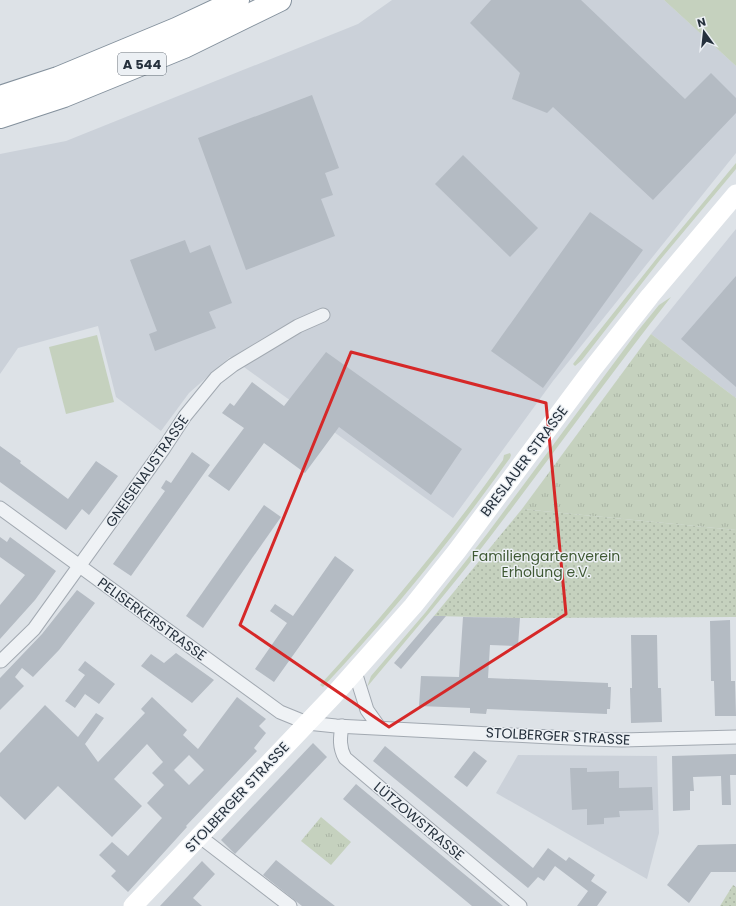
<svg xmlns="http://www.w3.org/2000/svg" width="736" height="906" font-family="Poppins,sans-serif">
<defs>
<pattern id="park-tufts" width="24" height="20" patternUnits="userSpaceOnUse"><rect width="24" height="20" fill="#c5d1be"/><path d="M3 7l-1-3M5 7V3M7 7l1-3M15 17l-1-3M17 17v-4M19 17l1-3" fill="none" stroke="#a9b4a4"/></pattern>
<pattern id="garden-dots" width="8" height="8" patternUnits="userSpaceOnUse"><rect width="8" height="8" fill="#c5d1be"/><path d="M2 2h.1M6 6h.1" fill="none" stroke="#a9b4a4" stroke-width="1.8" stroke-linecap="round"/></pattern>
</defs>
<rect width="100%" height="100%" fill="#dde2e7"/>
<g fill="#cbd1d9">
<path d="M392,0H664L736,66V153L553,381L453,518L230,357L189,393L161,431L116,397L98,326L18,348L0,374V154L66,141L358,24Z"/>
<path d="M736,229V398L651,334Z"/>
<path d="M518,755L657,756L659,833L647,879L496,793Z"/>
</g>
<g fill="#c5d1be">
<path d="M664,0H736V66Z"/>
<path d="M736,163V169L660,260L582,360L575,366L573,364L657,258Z"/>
<path d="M671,297C609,376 551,457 490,537C451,588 409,637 367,687L371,676L425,613L487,534L637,332L659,305Z"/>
<path d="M97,335L114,402L66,414L49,347Z"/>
<path d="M510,453L511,455L510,458C453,538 391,615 323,687L320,685C386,613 447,539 503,460L504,455Z"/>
</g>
<g fill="url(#park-tufts)">
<path d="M651,334L736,398V530L522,509Z"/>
<path d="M321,817L351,842L331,865L301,841Z"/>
</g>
<g fill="url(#garden-dots)">
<path d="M522,509L736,530V617L520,618L434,616Z"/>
<path d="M733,885L736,887V906H720Z"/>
</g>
<g fill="#b4bbc3" fill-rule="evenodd">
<path d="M491,0H581L685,99L711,73L736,98V113L653,200L553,107L547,113L512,99L520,73L470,23Z"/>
<path d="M312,95L339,168L325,173L333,195L321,199L335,236L246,270L198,138Z"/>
<path d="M463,155L538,228L510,257L435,184Z"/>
<path d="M590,212L643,250L543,388L491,351Z"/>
<path d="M185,240L190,253L210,245L232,303L209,312L216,328L155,351L149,334L157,331L130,260Z"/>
<path d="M736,276V387L681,339Z"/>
<path d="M326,352L462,449L431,495L339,427L305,473L264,443L229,491L208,476L244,428L222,413L230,403L234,406L252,382L284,406Z"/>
<path d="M0,446L21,461L20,463L68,499L96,461L118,476L89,515L82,509L66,530L0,482Z"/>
<path d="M192,452L210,465L131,576L113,564L165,491L161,488L166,480L171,483Z"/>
<path d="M264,505L281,517L203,628L186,616Z"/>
<path d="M0,537L7,542L10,537L56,571L35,600L0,639V605L25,575L0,557Z"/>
<path d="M335,556L354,570L274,682L255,669L287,623L270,611L275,604L293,616Z"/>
<path d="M77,590L95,603L59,650L33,677L22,668L15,677L24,686L0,710V678L42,634Z"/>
<path d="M434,616H446L401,669L394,663Z"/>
<path d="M463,617L520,618L518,646L490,645L488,678L608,683V687H611L610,709H607V714L487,709L486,714L470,713V708L419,706L421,676L459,677Z"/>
<path d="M730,620L731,681H735L736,716H715L714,681H711L710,621Z"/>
<path d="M631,635H657L658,688H661L662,722L631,723L630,688H632Z"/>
<path d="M176,653L214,680L192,703L141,666L151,654L164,663Z"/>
<path d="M85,661L115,684L99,704L85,694L75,708L65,701L85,675L78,670Z"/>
<path d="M152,697L187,730L183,735L198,749L237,697L266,719L259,726L266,733L254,748L257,751L186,826L187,827L128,892L111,876L116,871L99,855L112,842L128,856L162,818L147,803L164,785L152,773L163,762L147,744L114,779L142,806L112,837L58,786L25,820L0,796V753L45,705L78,737L96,713L104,718L85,744L98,762L145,713L141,709ZM189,755L204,770L189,785L174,770Z"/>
<path d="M313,743L327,757L235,854L221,840Z"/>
<path d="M385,746L533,868L548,848L566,861L569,857L595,875L591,881L607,892L597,906H577L588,891L555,866L544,881L538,877L528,888L373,761Z"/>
<path d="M474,751L487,761L467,787L454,777Z"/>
<path d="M736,754V775H730L731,805H722L721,776L693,777L694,791H690V810L673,811L672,756Z"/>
<path d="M570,768H587V772L619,771V788L652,787L653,810L619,811L620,817L604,818V824L587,825V809L572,810Z"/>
<path d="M356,784L458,869L503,906H472L343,799Z"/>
<path d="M736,844V872H711L689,903L667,885L698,845Z"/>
<path d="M276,860L300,879L335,906H302L263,875Z"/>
<path d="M202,861L215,874L193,898L202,906H160Z"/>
</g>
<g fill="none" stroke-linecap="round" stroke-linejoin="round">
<g stroke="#a2a9b1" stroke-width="15">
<g id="minor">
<path d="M0,508L280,712L307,723L336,726L590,739L622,740L736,737"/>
<path d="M1,661L34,629L164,448L185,416L216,378L233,365L298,326L323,315"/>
<path d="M355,672L367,710L379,727"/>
<path d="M342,726C340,738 339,747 345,758L520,906"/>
<path d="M199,836L290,906"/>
</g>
</g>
<g stroke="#84919d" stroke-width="24">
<g id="motorway">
<path d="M0,97L58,78L176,29L238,0"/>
<path d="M0,117L64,96L184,47L280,0"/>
</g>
</g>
<use href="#minor" stroke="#eff2f5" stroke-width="13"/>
<path stroke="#fff" stroke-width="19" d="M133,906L333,696L413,606L457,551L594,367L650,296L736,194"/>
<use href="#motorway" stroke="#fff" stroke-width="22"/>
</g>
<path fill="none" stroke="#d62828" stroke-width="3" stroke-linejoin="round" d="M351,352L546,403L566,614L389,727L240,625Z"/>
<g text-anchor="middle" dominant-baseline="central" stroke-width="3" stroke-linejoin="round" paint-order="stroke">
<rect fill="#ecf0f4" stroke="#616a74" stroke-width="1" x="118" y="53" width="48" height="22" rx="3"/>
<g font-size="13" font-weight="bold" fill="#26313d">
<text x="142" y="64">A 544</text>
</g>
<g font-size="14" fill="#26313d" stroke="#ecf0f4">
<text transform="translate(524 461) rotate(-53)">BRESLAUER STRASSE</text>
<text transform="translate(147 471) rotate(-55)">GNEISENAUSTRASSE</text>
<text transform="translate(152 619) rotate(36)">PELISERKERSTRASSE</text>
<text transform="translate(558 736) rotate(3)">STOLBERGER STRASSE</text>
<text transform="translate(237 797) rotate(-47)">STOLBERGER STRASSE</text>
<text transform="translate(419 821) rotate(40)">LÜTZOWSTRASSE</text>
</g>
<g font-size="14" fill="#3f5934" stroke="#ecf0f4">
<text x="546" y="556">Familiengartenverein<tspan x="546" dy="16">Erholung e.V.</tspan></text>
</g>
</g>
<g transform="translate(704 32) rotate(345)" stroke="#ecf0f4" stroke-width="3" paint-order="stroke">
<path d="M0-3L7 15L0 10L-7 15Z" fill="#26313d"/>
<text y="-6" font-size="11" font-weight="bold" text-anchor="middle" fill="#26313d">N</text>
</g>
</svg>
